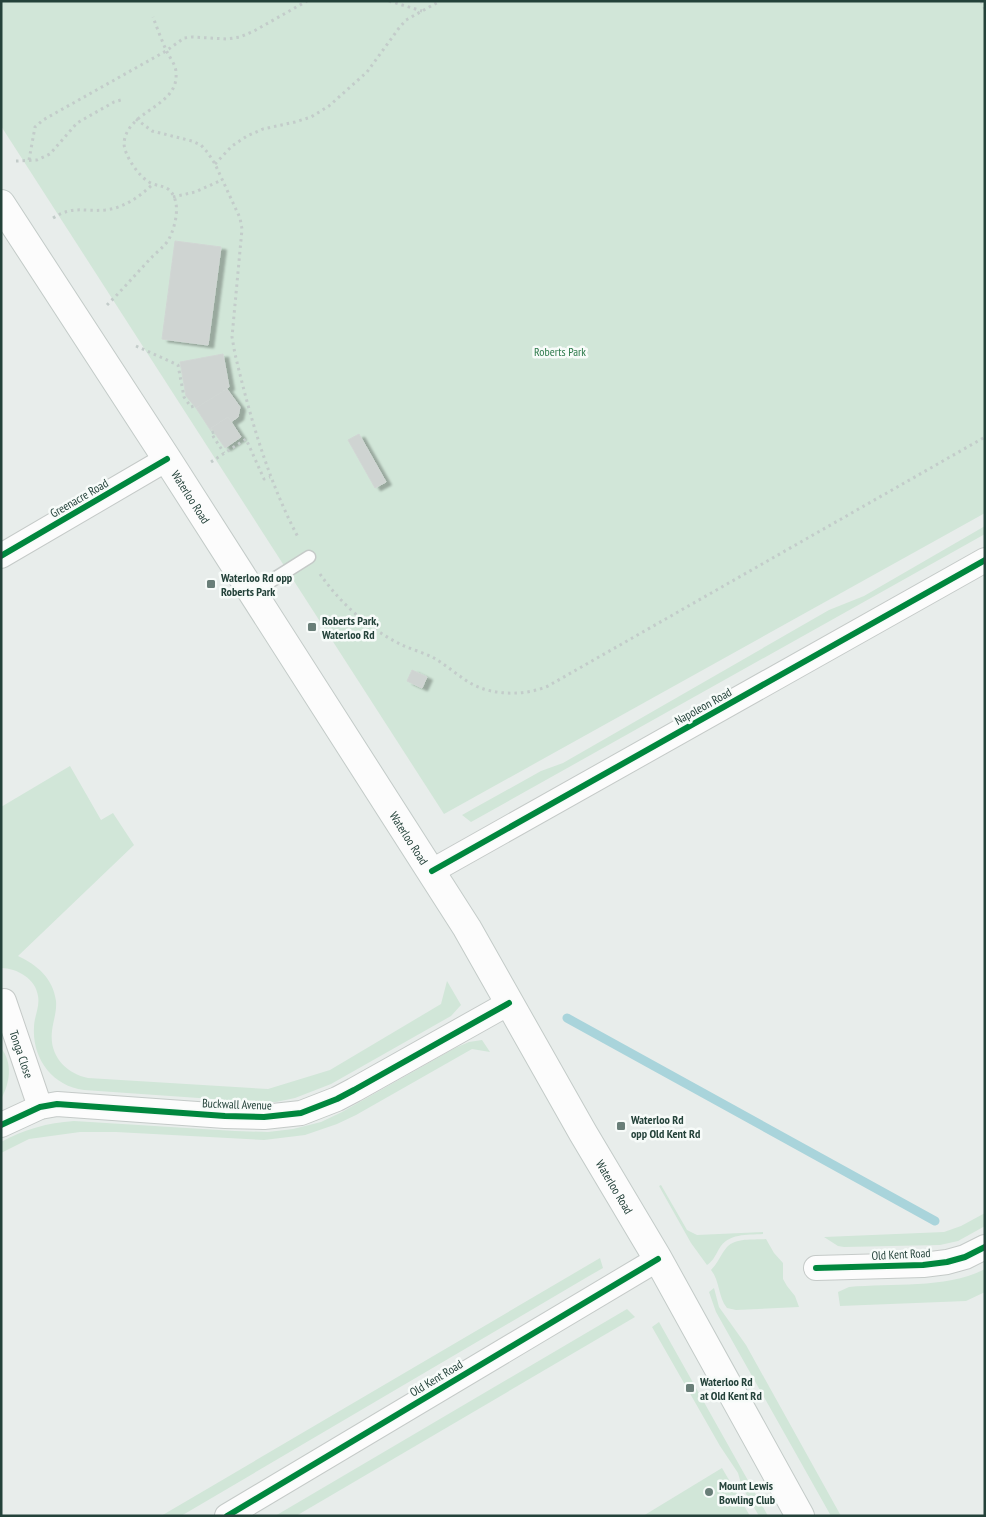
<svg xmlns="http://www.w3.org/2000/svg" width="986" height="1517" font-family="'PT Sans Narrow',sans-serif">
<defs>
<filter id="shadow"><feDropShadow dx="5.5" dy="3" stdDeviation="1" flood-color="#0004"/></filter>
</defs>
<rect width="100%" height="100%" fill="#e8edeb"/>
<g fill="#d1e6d8">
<path d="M1,1H985V513L444,814L1,126Z"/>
<path d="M985,526V534L471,822L462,815L541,771L563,763L829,610L864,596Z"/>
<path d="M70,766L101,820L113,813L134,845L18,956C37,965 53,978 56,1001C57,1012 53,1021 52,1031C49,1056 66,1073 88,1078L268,1089L330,1070L441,1004L447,981L461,1005L451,1016L331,1084L295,1098L276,1102H256L84,1090C52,1086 32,1058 34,1027C34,1017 40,1007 38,996C36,979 17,968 1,968V807Z"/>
<path d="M482,1040L490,1052L472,1049L356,1115L337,1124L305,1135L264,1140L116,1132H80L29,1139L1,1153V1142C25,1129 47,1123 74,1121L235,1131L268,1132L293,1129L321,1122L342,1112L455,1048L469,1042Z"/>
<path d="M1,1048C13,1063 10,1083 1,1099Z"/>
<path d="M661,1185L687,1230L697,1235L763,1232V1234C747,1235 728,1233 719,1249C715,1256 713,1261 707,1265L691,1243L659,1186Z"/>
<path d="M985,1213V1226L958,1241L940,1245L844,1247L838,1246L824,1237L944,1232L961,1226Z"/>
<path d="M766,1239L774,1253L783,1263V1279L787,1286L795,1296L799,1307L736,1310L727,1308C718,1297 720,1281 711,1270C718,1263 721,1254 727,1247C736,1237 755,1240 766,1239Z"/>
<path d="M600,1258L603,1268L589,1276L181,1516H161Z"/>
<path d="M985,1269V1292L966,1301L840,1306L838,1292L849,1287C892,1283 947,1289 985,1269Z"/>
<path d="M714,1288L719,1307L746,1345L841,1516H831L716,1312L709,1292Z"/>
<path d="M627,1309L635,1317L296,1516H275Z"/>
<path d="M659,1322L768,1516H759L742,1487L738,1473L720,1446L652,1327Z"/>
<path d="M722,1468L750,1516H643Z"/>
</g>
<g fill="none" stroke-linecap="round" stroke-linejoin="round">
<path stroke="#a9d4db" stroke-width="9" d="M567,1018L935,1221"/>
</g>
<g fill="#cfd4d2" stroke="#d1d6d4" filter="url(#shadow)">
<path d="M175,241L221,247L208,345L162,339Z"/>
<path d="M223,354L229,387L196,408L186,396L180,362Z"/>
<path d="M227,389L240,407L238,417L231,422L228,417L211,428V431L196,408Z"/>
<path d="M228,417L241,437L225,448L211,428Z"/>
<path d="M359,434L386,482L375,488L348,440Z"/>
<path d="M412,670L427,677L422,688L407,681Z"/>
</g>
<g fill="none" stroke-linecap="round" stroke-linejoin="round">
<g stroke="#c5cac8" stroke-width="15">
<path id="service" d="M252,593L309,557"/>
</g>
<g stroke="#c5cac8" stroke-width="26">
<g id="minor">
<path d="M1,556L167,459"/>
<path d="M432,871L985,560"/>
<path id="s1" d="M4,1001L40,1107"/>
<path d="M1,1125L40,1107L57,1104L225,1116L264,1117L301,1113L337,1099L354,1090L509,1003"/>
<path d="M816,1268L923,1265L947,1262L965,1257L985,1247"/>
<path d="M227,1516L658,1259"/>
</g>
</g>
<g stroke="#c3cbc8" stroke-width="30">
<g id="secondary">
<path id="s2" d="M1,204L167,459L467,928L583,1133L658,1259L800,1516"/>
</g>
</g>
<g stroke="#c3ccca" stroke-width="3" stroke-dasharray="2.5 4" stroke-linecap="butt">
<path d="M389,1L422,11"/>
<path d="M981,1L985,9"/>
<path d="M136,119L152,131L192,141L201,145L208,153L215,164L240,218L242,229L232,337L235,354C250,417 268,481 299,539"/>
<path d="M29,160L35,127L43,120L166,51L184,38L192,37L227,39L240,37L254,31L307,1"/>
<path d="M16,161L37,160L50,154L77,123L114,102L124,99"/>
<path d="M215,164L232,146L247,136L263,129L295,122L311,117L329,106L367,72L399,28L406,20L440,1"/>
<path d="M173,197L195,192L222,180"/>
<path d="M53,218C74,205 83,212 105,210C124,208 139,197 153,184"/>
<path d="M107,305C122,290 136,274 151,258C157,252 165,246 169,239C176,225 182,200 168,189C163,186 159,186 153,184C141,180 124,156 124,143C127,110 179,107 176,73C176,65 170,58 167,52C162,41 157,28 153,17"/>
<path d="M136,346L178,365L184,397L191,407L194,406"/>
<path d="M214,432L211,433L224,453"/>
<path d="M211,462L246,439L264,479L270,477"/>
<path d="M320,574C340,603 368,628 400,644C410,649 422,652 432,657C445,664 457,675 470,683C493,696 525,696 548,686L985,437"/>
</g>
<use href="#service" stroke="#fcfcfc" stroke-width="12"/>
<use href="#minor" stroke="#fcfcfc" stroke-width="24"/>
<use href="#secondary" stroke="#fcfcfc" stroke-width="28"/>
<g stroke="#f7fbf9" stroke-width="9">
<g id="cycleway">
<path d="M1,556L167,459"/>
<path d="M432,871L985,560"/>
<path d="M1,1125L40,1107L57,1104L225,1116L264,1117L301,1113L337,1099L354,1090L509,1003"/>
<path d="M816,1268L923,1265L947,1262L965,1257L985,1247"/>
<path d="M227,1516L658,1259"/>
</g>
</g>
<use href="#cycleway" stroke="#00873e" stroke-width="6"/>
</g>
<g fill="#697e78" stroke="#f7fbf9" stroke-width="2">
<rect x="206" y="579" width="10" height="10" rx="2.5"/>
<rect x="307" y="622" width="10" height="10" rx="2.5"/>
<rect x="616" y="1121" width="10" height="10" rx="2.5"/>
<rect x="685" y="1383" width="10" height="10" rx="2.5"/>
<circle cx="709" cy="1492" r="5"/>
</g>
<g text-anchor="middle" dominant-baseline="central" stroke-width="5" stroke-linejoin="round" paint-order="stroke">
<g font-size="12" fill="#2d7a4b" stroke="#f7fbf9">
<text x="560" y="351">Roberts Park</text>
</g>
<g font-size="12" fill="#24423a" stroke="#f7fbf9">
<text stroke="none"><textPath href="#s2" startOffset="349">Waterloo Road</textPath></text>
<text transform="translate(79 498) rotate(-30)">Greenacre Road</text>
<text transform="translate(703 706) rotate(-29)">Napoleon Road</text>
<text stroke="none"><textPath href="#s2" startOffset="754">Waterloo Road</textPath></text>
<text stroke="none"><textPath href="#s1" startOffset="56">Tonga Close</textPath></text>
<text transform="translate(237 1104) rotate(2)">Buckwall Avenue</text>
<text stroke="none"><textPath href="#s2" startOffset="1159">Waterloo Road</textPath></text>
<text transform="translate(901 1254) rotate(-3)">Old Kent Road</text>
<text transform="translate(436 1378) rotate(-31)">Old Kent Road</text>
</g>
<g font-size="12" font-weight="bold" fill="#24423a" stroke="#f7fbf9" text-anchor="start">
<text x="221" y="577">Waterloo Rd opp<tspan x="221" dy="14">Roberts Park</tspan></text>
<text x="322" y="620">Roberts Park,<tspan x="322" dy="14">Waterloo Rd</tspan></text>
<text x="631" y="1119">Waterloo Rd<tspan x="631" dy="14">opp Old Kent Rd</tspan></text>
<text x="700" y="1381">Waterloo Rd<tspan x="700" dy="14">at Old Kent Rd</tspan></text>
<text x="719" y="1485">Mount Lewis<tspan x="719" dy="14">Bowling Club</tspan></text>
</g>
</g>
<rect width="986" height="1517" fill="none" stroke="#24423a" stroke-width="5"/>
</svg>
